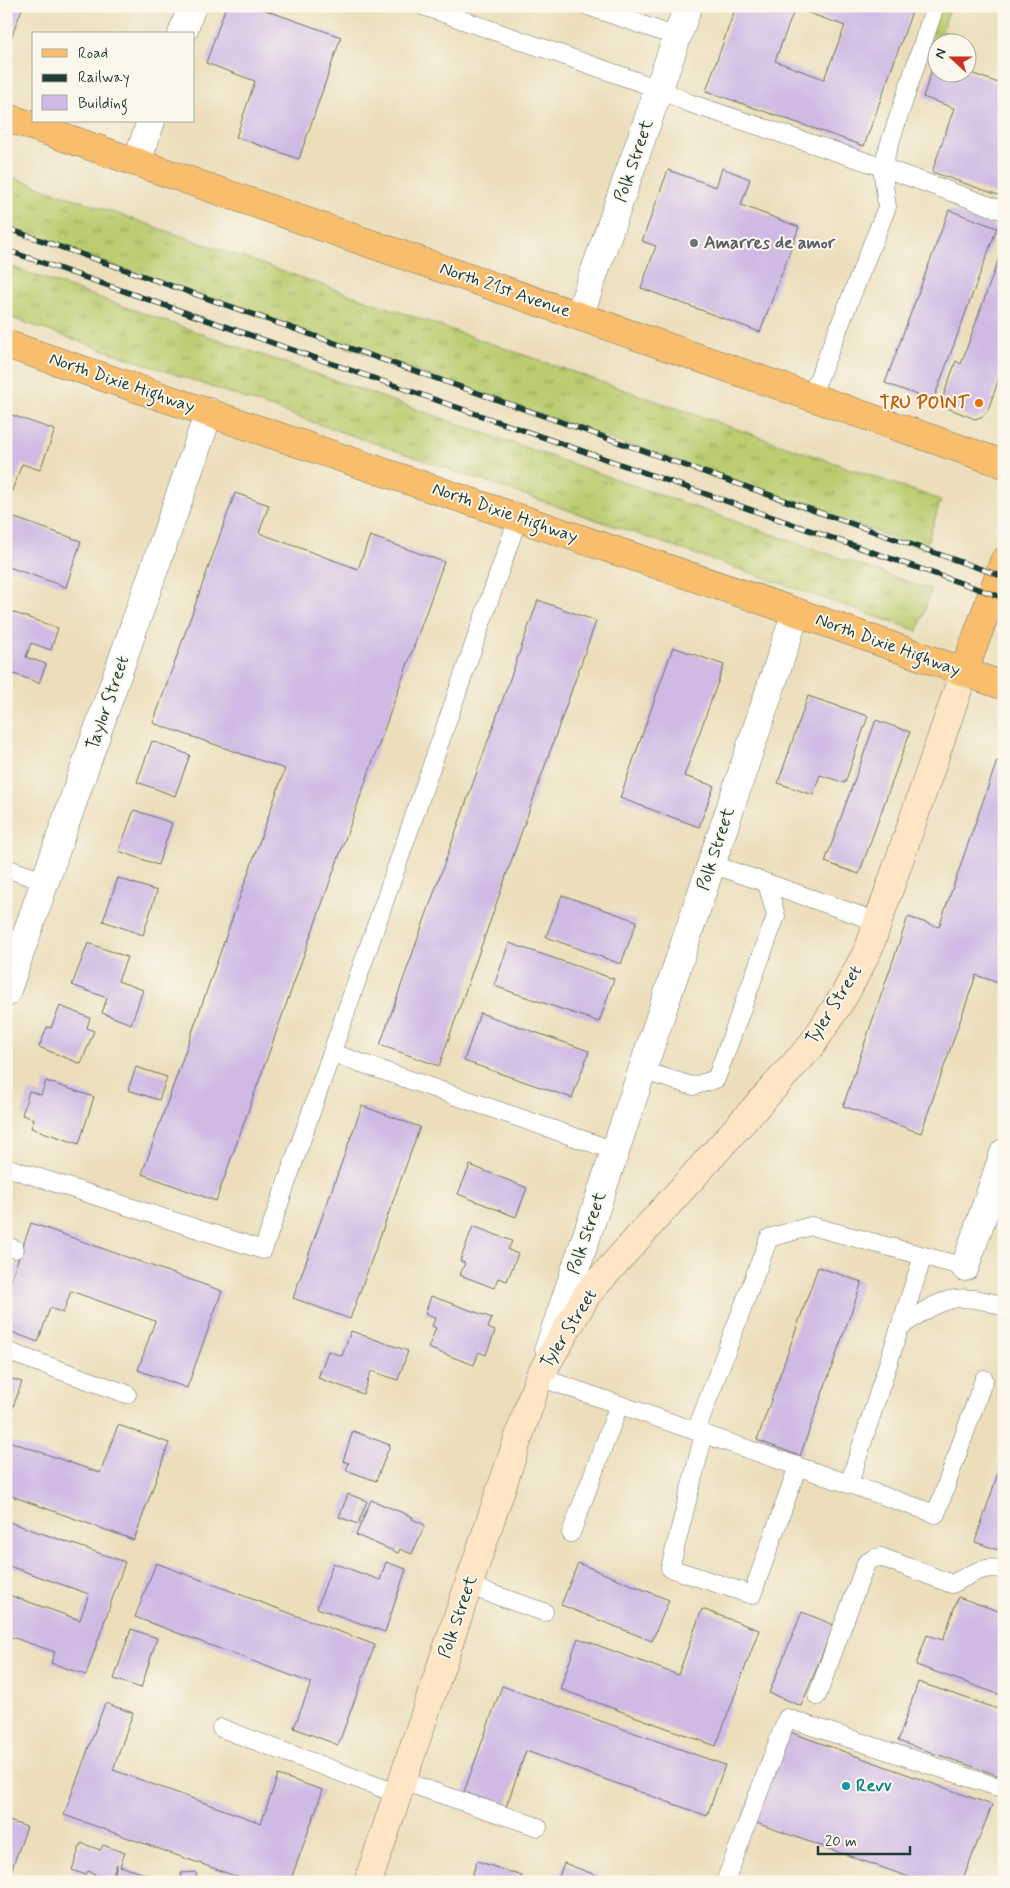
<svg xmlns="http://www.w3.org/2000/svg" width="1010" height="1888" font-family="Mynerve,sans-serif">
<defs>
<pattern id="grass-tufts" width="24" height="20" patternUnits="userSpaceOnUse" patternTransform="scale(1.25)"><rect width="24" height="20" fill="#bccc6f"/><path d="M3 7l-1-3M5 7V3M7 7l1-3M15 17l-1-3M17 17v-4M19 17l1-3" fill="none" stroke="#98a75c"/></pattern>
</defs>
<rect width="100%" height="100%" fill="#fbf7ec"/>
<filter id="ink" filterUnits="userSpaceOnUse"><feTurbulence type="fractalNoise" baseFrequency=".02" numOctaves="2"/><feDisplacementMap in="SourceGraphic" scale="10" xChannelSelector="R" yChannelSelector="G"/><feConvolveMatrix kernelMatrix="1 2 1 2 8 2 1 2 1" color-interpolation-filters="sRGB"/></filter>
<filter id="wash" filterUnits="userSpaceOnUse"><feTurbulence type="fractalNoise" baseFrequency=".0096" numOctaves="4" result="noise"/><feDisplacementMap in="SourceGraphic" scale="20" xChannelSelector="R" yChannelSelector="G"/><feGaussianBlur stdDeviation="1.12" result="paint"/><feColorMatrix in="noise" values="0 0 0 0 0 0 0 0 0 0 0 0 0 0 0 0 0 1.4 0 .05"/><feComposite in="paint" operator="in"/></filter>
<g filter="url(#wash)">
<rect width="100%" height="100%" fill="#ecdebb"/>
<g fill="url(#grass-tufts)" stroke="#6e8452">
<path d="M935,6H951L942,31L961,37L962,42H938L937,62L920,53Z"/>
<path d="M6,175L941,500L925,549L6,228Z"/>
<path d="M6,265L931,590L918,631L6,316Z"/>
</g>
<g id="blocks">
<g fill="#d0b9e4" fill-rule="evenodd">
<path d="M6,6H23L6,52Z"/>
<path d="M226,6H254L341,37L299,159L236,137L255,81L206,63Z"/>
<path d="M736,6H914L864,146L706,91ZM795,8L845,26L824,79L775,61Z"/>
<path d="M935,61L938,62V72H968L1004,85V197L932,172L954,108L923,97Z"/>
<path d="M722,168L750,179L741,205L799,227L760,332L641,288L656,246L642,241L668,170L716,187Z"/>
<path d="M949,210L997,228L933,401L885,383Z"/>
<path d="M1004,244V364L988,410L983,416L975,419L940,405L956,361L961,364Z"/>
<path d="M6,413L55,430L40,470L22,464L6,506Z"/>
<path d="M235,493L269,505L259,533L358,569L370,536L444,562L216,1201L142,1174L285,769L153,723Z"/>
<path d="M6,515L81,541L66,587L6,566Z"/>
<path d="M538,600L596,621L439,1066L380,1045Z"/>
<path d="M6,610L58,628L51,650L31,643L26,657L46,664L39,683L6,671Z"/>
<path d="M673,647L724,665L684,776L714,786L699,827L620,798Z"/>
<path d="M808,696L868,716L845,783L820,775L813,795L778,783Z"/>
<path d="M876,720L910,732L859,874L825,862Z"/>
<path d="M152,741L190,755L175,796L137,782Z"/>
<path d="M997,761L1004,764V985L976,975L921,1133L843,1106L908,917L939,927Z"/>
<path d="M6,768L11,769L7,781H6Z"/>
<path d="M134,810L172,823L158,865L119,851Z"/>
<path d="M118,878L157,891L143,935L103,921Z"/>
<path d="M562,895L637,921L621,964L546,937Z"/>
<path d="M88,943L127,957L118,981L143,990L131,1024L102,1013L107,998L72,985Z"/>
<path d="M509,943L614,979L599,1022L494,986Z"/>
<path d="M60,1006L90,1018L87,1028L94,1031L81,1064L39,1047L47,1027L51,1028Z"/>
<path d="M480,1013L589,1051L572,1098L464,1061Z"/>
<path d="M136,1067L167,1077L159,1100L128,1090Z"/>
<path d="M46,1081L94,1097L79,1144L31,1128L34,1119L22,1115L29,1091L41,1095Z"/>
<path d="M362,1106L420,1127L350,1319L293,1298Z"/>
<path d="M470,1165L527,1188L516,1217L458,1194Z"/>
<path d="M31,1223L222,1291L187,1388L138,1370L155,1321L71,1291L63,1313L50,1308L38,1342L6,1330V1293Z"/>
<path d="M473,1226L512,1241L508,1250L518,1254L507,1281L498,1278L494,1288L460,1275L465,1263L460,1261Z"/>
<path d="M818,1267L862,1282L800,1456L757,1440Z"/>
<path d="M431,1296L492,1318L488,1328L495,1331L486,1355L479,1352L474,1365L428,1348L436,1328L432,1326L435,1318L425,1314Z"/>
<path d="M351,1331L408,1351L398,1380L371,1371L363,1394L318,1378L328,1351L342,1356Z"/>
<path d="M6,1377L22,1382L6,1426Z"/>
<path d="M118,1425L169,1443L134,1540L6,1494V1440L100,1473Z"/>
<path d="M353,1431L390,1445L376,1481L346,1470L349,1463L343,1461Z"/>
<path d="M1003,1458H1004V1552L975,1542Z"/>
<path d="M348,1494L367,1501L358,1524L339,1517Z"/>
<path d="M371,1500L413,1517L412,1519L425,1525L412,1554L400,1549L398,1553L356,1535Z"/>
<path d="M6,1521L125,1562L86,1675L51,1663L55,1652L6,1635V1594L80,1620L89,1594L6,1565Z"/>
<path d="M386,1562L406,1569L385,1632L317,1608L333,1563L380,1580Z"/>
<path d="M156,1563L375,1645L338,1745L294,1728L311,1683L135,1617Z"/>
<path d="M578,1563L669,1600L652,1641L561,1605Z"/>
<path d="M958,1597L1004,1613V1696L916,1665L927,1635L943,1640Z"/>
<path d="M702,1609L759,1630L716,1746L560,1689L578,1638L678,1675Z"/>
<path d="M802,1612L834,1625L801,1706L769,1693Z"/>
<path d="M131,1629L157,1638L141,1688L114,1679Z"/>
<path d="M918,1682L1004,1711V1766L1000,1776L898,1741Z"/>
<path d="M502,1686L725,1765L707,1816L526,1751L506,1807L464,1792Z"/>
<path d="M105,1703L133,1713L113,1770L261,1823L278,1775L323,1790L290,1882H252L64,1815Z"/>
<path d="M776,1727L992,1805L962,1882H923L742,1818Z"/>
<path d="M6,1820L27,1827L7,1882H6Z"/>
<path d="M81,1843L100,1850L103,1845L125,1853L120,1866L169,1882H112L117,1864L110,1882H92L95,1874L88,1871L86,1875L72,1870Z"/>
<path d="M477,1861L522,1876L520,1882H470Z"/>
<path d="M564,1863L614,1882H557Z"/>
<path d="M196,1872L197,1882H181V1873Z"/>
</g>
</g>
</g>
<g filter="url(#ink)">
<use href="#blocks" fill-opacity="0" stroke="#677563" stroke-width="1"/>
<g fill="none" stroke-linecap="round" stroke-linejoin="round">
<g stroke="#677563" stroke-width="19">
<g id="service">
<path d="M423,6L659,89L689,103L882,167L887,207L811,397"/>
<path d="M588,6L677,37"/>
<path d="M935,6L882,167L1004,211"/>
<path d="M6,868L46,882"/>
<path d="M767,883L878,922"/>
<path d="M332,1053L615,1151"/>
<path d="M643,1071L693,1086L716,1079L776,916L767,883L711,864"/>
<path d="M6,1167L263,1250L518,518"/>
<path d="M6,1246L15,1249"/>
<path d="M900,1327C940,1300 955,1289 1004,1307"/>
<path d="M6,1351L127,1394"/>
<path d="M539,1377L936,1514L984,1379"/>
<path d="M696,1431L769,1238L811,1226L965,1267"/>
<path d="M704,1434L670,1568L752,1595L798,1466"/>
<path d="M849,1484L923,1256"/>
<path d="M571,1533L619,1405"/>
<path d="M469,1586L544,1612"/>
<path d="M817,1696L866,1563L875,1558L881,1557L952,1584C970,1575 984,1564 1004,1570"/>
<path d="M221,1728L398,1794"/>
<path d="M402,1781L538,1827"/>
<path d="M725,1882L787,1718L1004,1789"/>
</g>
</g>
<g stroke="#677563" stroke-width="29">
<g id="minor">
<path d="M182,34L192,6"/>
<path d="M137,162L151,121"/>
<path d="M579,316L688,6"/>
<path d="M6,993L209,412"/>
<path d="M965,1267L1004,1153"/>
<path d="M549,1348L796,612"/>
</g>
</g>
<g stroke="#677563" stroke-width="29">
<path id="secondary" d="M368,1882L539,1377L588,1293L811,1046L845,994L869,948L964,672"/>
</g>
<g stroke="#677563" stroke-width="29">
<g id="primary">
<path d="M6,117L1004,464"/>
<path d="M6,344L796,612L1004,686"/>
<path d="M964,672L1004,561"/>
</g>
</g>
<use href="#service" stroke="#fff" stroke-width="18"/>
<use href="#minor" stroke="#fff" stroke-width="28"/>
<use href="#secondary" stroke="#fde5c5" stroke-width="28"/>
<use href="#primary" stroke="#f9be6d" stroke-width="28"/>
<g stroke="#1f3d34" stroke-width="5.5">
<g id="rail">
<path d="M6,228L1004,577"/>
<path d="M6,250L1004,598"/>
</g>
</g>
<use href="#rail" stroke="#fbf7ec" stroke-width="4" stroke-dasharray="11" stroke-linecap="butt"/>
</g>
</g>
<circle fill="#6b7280" stroke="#fbf7ec" stroke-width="2" cx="694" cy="243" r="5"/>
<circle fill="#e8710a" stroke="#fbf7ec" stroke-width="2" cx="979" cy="403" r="5"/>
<circle fill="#0f9aa8" stroke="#fbf7ec" stroke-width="2" cx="846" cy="1786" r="5"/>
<g text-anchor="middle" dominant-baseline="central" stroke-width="4" stroke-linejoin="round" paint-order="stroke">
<g font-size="18" fill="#1f3d34" stroke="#fbf7ec">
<text transform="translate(634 161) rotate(-71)">Polk Street</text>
<text transform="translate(505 290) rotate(19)">North 21st Avenue</text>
<text transform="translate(122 383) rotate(19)">North Dixie Highway</text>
<text transform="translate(505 513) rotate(19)">North Dixie Highway</text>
<text transform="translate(888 645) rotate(20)">North Dixie Highway</text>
<text transform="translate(108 703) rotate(-71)">Taylor Street</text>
<text transform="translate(716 849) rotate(-72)">Polk Street</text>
<text transform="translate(834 1005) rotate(-58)">Tyler Street</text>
<text transform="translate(587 1233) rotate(-71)">Polk Street</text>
<text transform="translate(569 1329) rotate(-58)">Tyler Street</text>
<text transform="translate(458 1617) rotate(-71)">Polk Street</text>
</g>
<g font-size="18" font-weight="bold" fill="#5b616d" stroke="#fbf7ec" text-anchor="start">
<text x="704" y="243">Amarres de amor</text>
</g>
<g font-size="18" font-weight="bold" fill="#c56008" stroke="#fbf7ec" text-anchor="end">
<text x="969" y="403">TRU POINT</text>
</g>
<g font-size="18" font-weight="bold" fill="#0d838f" stroke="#fbf7ec" text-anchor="start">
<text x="856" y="1786">Revv</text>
</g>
</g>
<rect width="1010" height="1888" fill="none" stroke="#fbf7ec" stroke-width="25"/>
<rect x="32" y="32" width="162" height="90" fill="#fbf7ec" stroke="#a3ada2"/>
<rect x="42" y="49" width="25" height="8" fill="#f9be6d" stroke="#a3ada2"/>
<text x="78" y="58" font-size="15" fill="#1f3d34">Road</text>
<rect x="42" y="74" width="25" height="8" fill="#1f3d34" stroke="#a3ada2"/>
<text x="78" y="82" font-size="15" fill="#1f3d34">Railway</text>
<rect x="42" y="95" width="25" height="15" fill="#d0b9e4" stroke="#a3ada2"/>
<text x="78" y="108" font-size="15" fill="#1f3d34">Building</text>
<g transform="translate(952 58) rotate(291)"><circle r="24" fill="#fbf7ec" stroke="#a3ada2"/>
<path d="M0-4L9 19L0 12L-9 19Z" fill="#c8321e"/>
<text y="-8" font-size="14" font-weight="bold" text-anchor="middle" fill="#1f3d34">N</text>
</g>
<path d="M818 1846v8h92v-8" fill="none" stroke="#1f3d34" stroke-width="2.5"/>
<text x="825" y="1846" font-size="15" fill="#1f3d34" stroke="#fbf7ec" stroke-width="4" paint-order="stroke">20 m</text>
</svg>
